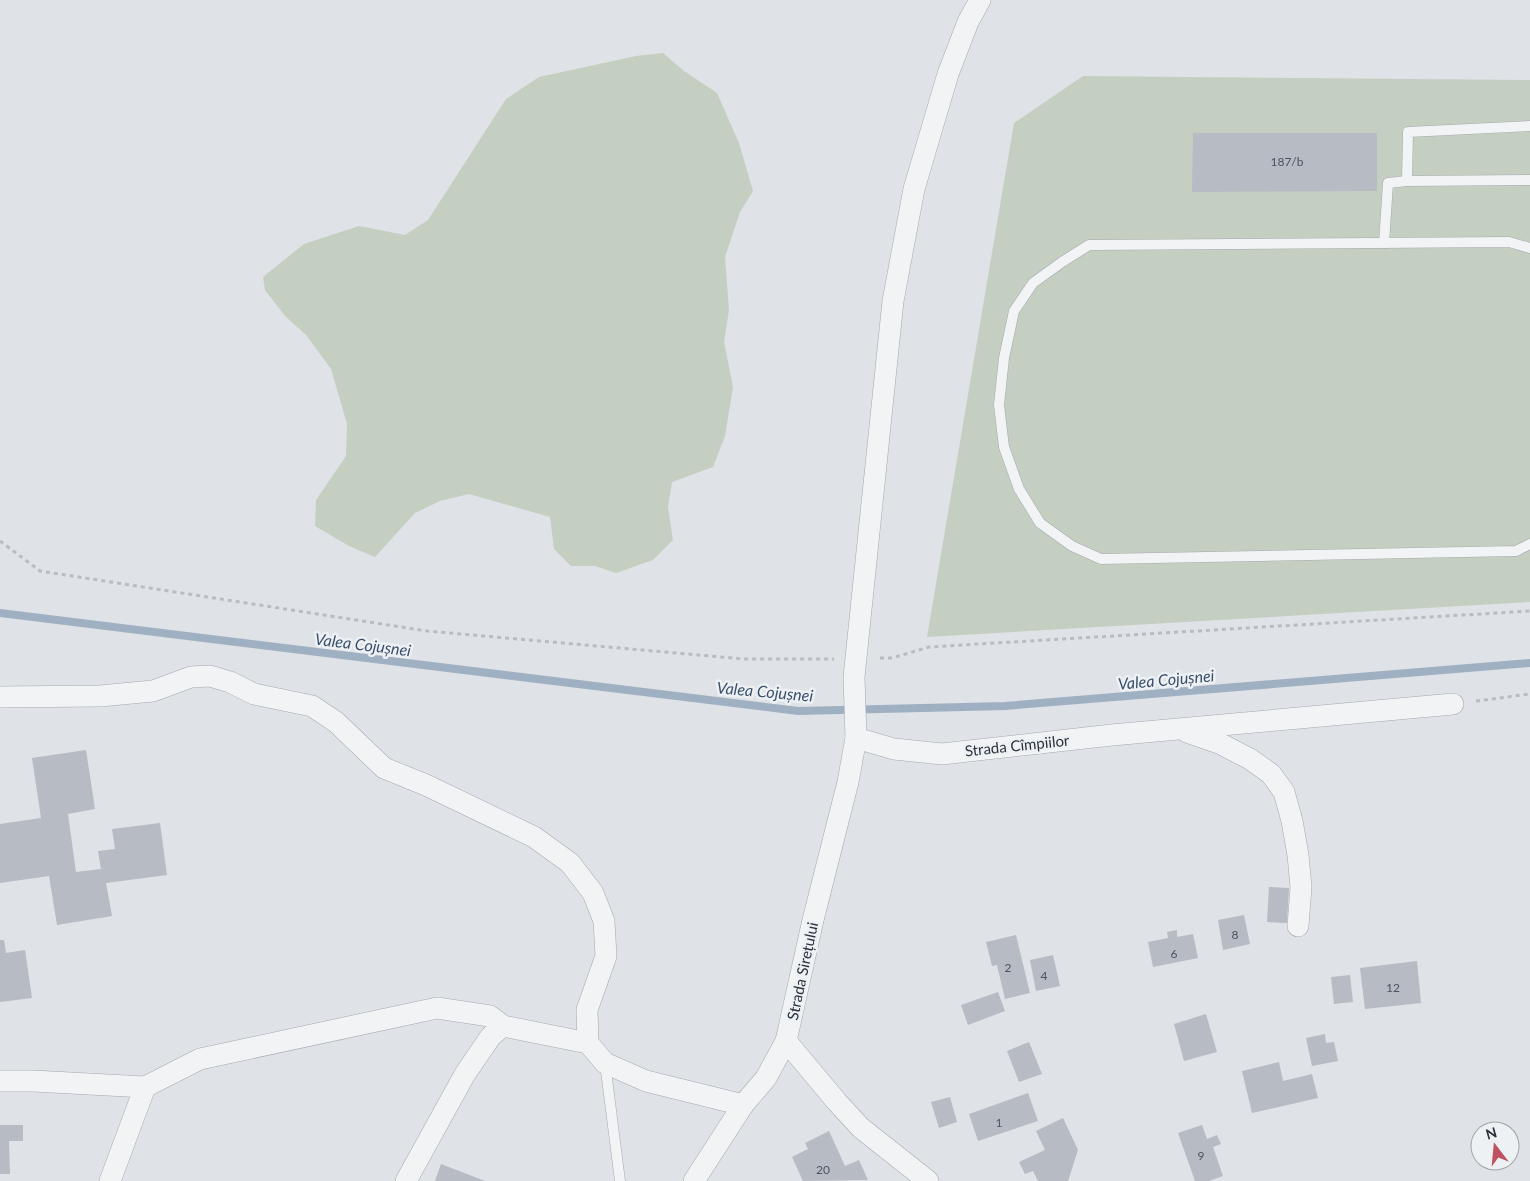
<svg xmlns="http://www.w3.org/2000/svg" width="1530" height="1181" font-family="Lato,sans-serif">
<rect width="100%" height="100%" fill="#dfe2e6"/>
<g fill="#c5cfc1">
<path d="M663,53L684,71L717,93L739,143L753,191L740,212L725,257L729,310L724,342L733,387L725,436L713,467L672,482L668,507L673,540L653,560L616,573L595,566H571L554,549L550,517L469,494L440,501L415,513L375,557L349,546L315,526L316,500L346,456L347,424L331,369L306,335L285,316L265,290L263,277L304,244L359,226L405,235L428,220L506,99L539,77L636,56Z"/>
<path d="M1083,76L1530,80V602L927,637L1014,123Z"/>
</g>
<g fill="none" stroke-linecap="round" stroke-linejoin="round">
<path stroke="#9eb0c2" stroke-width="8" d="M0,613L798,711L1005,706L1530,663"/>
</g>
<g fill="#b7bbc3">
<path d="M1193,133H1377V191L1192,192Z"/>
<path d="M86,750L95,809L68,814L76,872L101,869L98,851L115,849L112,829L160,823L167,875L106,883L112,916L57,925L49,876L0,883V824L41,818L32,758Z"/>
<path d="M1269,887L1289,888L1287,923L1267,922Z"/>
<path d="M1244,915L1250,944L1223,950L1218,920Z"/>
<path d="M1177,930V937L1193,934L1198,958L1153,967L1148,942L1168,938L1167,932Z"/>
<path d="M1016,935L1030,993L1005,999L997,965L992,966L986,942Z"/>
<path d="M0,940H4L6,953L25,950L32,998L0,1002Z"/>
<path d="M1053,955L1060,986L1036,991L1030,960Z"/>
<path d="M1417,961L1421,1003L1365,1009L1360,968Z"/>
<path d="M1350,975L1353,1002L1334,1004L1331,977Z"/>
<path d="M998,992L1005,1011L968,1025L961,1005Z"/>
<path d="M1206,1014L1217,1052L1184,1061L1174,1024Z"/>
<path d="M1325,1034L1326,1043L1334,1042L1338,1061L1312,1066L1306,1038Z"/>
<path d="M1029,1042L1042,1074L1019,1082L1007,1051Z"/>
<path d="M1279,1062L1283,1081L1312,1074L1318,1098L1252,1113L1242,1071Z"/>
<path d="M1028,1093L1038,1121L978,1141L969,1114Z"/>
<path d="M950,1097L957,1122L939,1128L931,1102Z"/>
<path d="M1063,1118L1078,1150L1068,1181H1038L1033,1171L1025,1174L1019,1162L1045,1150L1036,1131Z"/>
<path d="M0,1125H23V1141H9L10,1174H0Z"/>
<path d="M1202,1125L1207,1139L1217,1135L1221,1144L1213,1147L1223,1176L1209,1181H1195L1178,1133Z"/>
<path d="M829,1131L845,1166L859,1160L868,1180L803,1181L792,1157L808,1149L805,1143Z"/>
<path d="M441,1164L485,1181H435Z"/>
</g>
<g fill="none" stroke-linecap="round" stroke-linejoin="round">
<g stroke="#a5a9b0" stroke-width="11">
<g id="lane">
<path d="M1407,181L1530,180"/>
<path d="M1384,243L1388,183L1407,181L1408,132L1530,126"/>
<path d="M1530,248L1509,242L1089,245L1062,262L1033,283L1014,311L1004,358L999,405L1004,447L1019,489L1040,523L1072,546L1101,559L1516,551L1530,544"/>
<path d="M605,1063L620,1181"/>
</g>
</g>
<g stroke="#a5a9b0" stroke-width="22">
<g id="street">
<path d="M0,697L100,696L153,691L191,677L210,676L230,682L254,694L312,706L336,722L384,768L426,785L534,837L570,863L593,893L604,921L606,956L587,1010L588,1043L605,1063L646,1081L743,1105"/>
<path d="M1187,732L1219,743L1250,759L1271,774L1284,792L1292,821L1298,855L1301,887L1298,926"/>
<path d="M856,738L894,749L942,754L1112,735L1453,704"/>
<path d="M786,1041L837,1102L861,1128L928,1181"/>
<path d="M0,1081H33L145,1087L200,1059L437,1008L490,1016L503,1026L588,1043"/>
<path d="M110,1181L145,1087"/>
<path d="M406,1181L465,1074L491,1036L503,1026"/>
<path d="M694,1181L743,1105L766,1078L786,1041L813,920L848,782L856,738L854,677L893,301L914,189L948,74L968,22L980,0"/>
</g>
</g>
<g stroke="#b9bcc1" stroke-width="3" stroke-dasharray="4 4" stroke-linecap="butt">
<path d="M0,541L40,571L427,631L744,659H834"/>
<path d="M880,658H892L929,647L1530,611"/>
<path d="M1476,701L1530,694"/>
</g>
<use href="#lane" stroke="#f1f3f5" stroke-width="10"/>
<use href="#street" stroke="#f1f3f5" stroke-width="21"/>
</g>
<g text-anchor="middle" dominant-baseline="central" stroke-width="5" stroke-linejoin="round" paint-order="stroke">
<g font-size="12" fill="#4d535e">
<text x="1287" y="161">187/b</text>
<text x="1235" y="934">8</text>
<text x="1174" y="953">6</text>
<text x="1008" y="967">2</text>
<text x="1044" y="975">4</text>
<text x="1393" y="987">12</text>
<text x="999" y="1122">1</text>
<text x="1201" y="1155">9</text>
<text x="823" y="1169">20</text>
</g>
<g font-size="15" fill="#2a303c" stroke="#eef1f4">
<text transform="translate(1017 745) rotate(-6)">Strada Cîmpiilor</text>
<text transform="translate(802 971) rotate(-78)">Strada Sirețului</text>
</g>
<g font-size="16" font-style="italic" fill="#394f6b" stroke="#eef1f4">
<text transform="translate(363 644) rotate(7)">Valea Cojușnei</text>
<text transform="translate(1166 679) rotate(-5)">Valea Cojușnei</text>
<text transform="translate(765 691) rotate(5)">Valea Cojușnei</text>
</g>
</g>
<g transform="translate(1495 1146) rotate(344)"><circle r="24" fill="#eef1f4" stroke="#a0a4aa"/>
<path d="M0-4L9 19L0 12L-9 19Z" fill="#be5262"/>
<text y="-8" font-size="14" font-weight="bold" text-anchor="middle" fill="#2a303c">N</text>
</g>
</svg>
